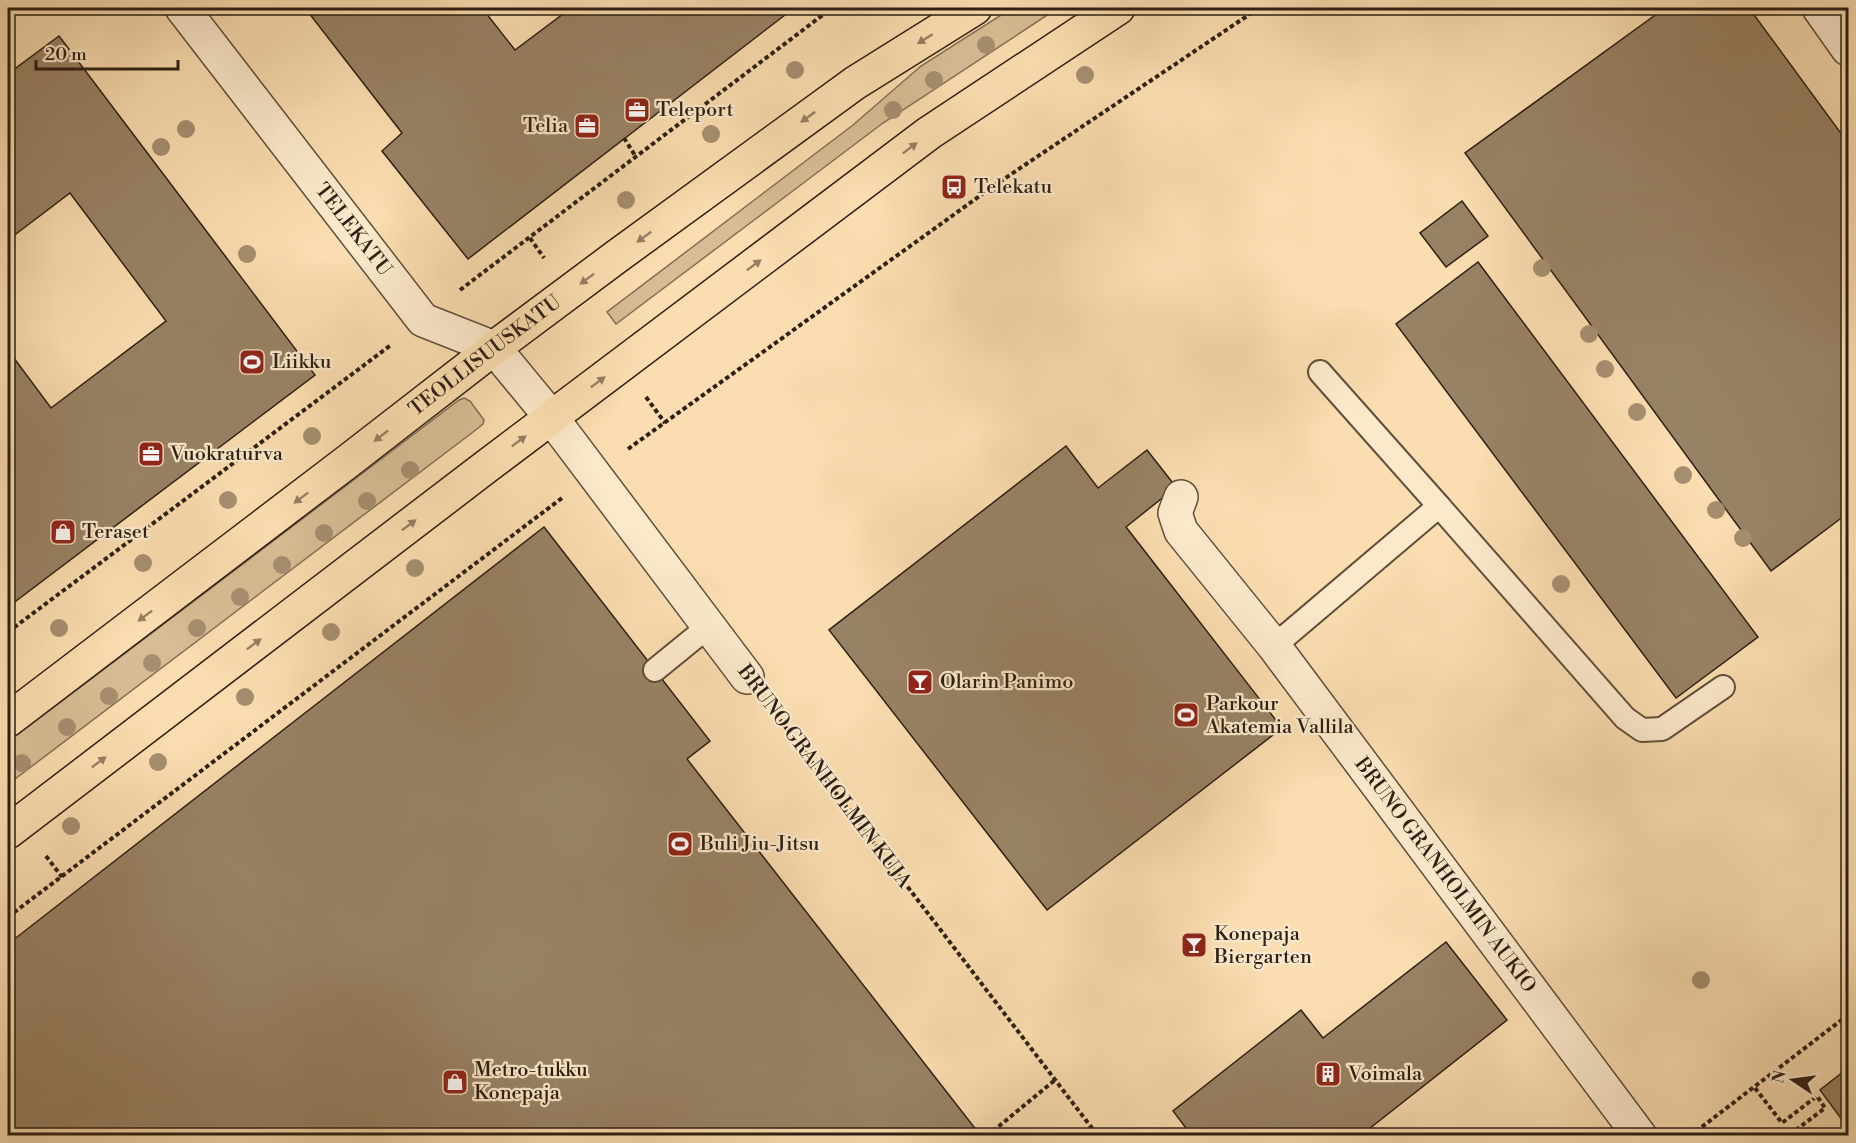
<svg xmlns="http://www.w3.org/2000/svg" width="1856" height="1143" font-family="'Libre Bodoni',serif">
<rect width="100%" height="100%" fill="#faddb0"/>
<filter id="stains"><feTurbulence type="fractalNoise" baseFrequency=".00333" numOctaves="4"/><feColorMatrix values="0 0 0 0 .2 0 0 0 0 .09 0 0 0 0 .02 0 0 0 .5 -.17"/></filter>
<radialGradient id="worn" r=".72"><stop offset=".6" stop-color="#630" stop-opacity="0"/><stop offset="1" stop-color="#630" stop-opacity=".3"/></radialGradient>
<g fill="#d7bd95" stroke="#826e54" stroke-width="1.5">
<path d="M1012,8H1058L883,123L616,324L607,312L853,125L921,66Z"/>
<path d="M464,398L470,401L484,420L483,424L477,429L11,782L8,778V742L459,400Z"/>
</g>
<g fill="#988265" stroke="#2d1f13" stroke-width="1.5">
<path d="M305,8H482L515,50L571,8H794L468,259L382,151L402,133Z"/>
<path d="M1665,8H1749L1848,143V513L1771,571L1465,153Z"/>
<path d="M59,36L315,375L8,607V350L51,408L166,321L70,193L8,240V74Z"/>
<path d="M1462,201L1488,236L1446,267L1420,233Z"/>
<path d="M1478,262L1758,637L1676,698L1396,324Z"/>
<path d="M1066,446L1098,488L1147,450L1176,487L1126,527L1282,728L1047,910L829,630Z"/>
<path d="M544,527L710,741L687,759L981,1136H8V944Z"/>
<path d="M1446,942L1507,1020L1360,1136H1192L1173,1111L1301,1010L1323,1038Z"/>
<path d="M1848,1068V1128L1820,1090Z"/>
</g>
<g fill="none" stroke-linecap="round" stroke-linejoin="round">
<g stroke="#604e3a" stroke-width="26">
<g id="lane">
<path d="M1439,506L1625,718L1642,730L1662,729L1723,687"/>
<path d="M1274,646L1439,506L1320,372"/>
<path d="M655,670L709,626"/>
</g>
</g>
<g stroke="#604e3a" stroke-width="36">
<g id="street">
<path id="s1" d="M182,8L423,320L494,348L551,417L747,677"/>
<path d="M1819,8L1848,49"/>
<path id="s2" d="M1181,497L1175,513L1181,531L1274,646L1640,1136"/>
</g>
</g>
<g stroke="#2d1f13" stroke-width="36">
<g id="primary">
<path id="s3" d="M8,720L347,462L494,348L616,257L855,83L975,8"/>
<path d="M8,832L487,466L929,133L1118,8"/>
</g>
</g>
<g stroke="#2d1f13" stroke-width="4" stroke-dasharray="4.5 3" stroke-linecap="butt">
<path d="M624,138L636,157"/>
<path d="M530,238L544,258"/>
<path d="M460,290L832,8"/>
<path d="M646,397L665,423"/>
<path d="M628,449L995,185L1259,8"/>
<path d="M8,632L391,345"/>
<path d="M771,708L1098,1136"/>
<path d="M46,856L62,877"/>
<path d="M8,917L562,498"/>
<path d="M1755,1088L1782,1123L1817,1096L1825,1108L1788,1136"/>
<path d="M987,1136L1055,1080"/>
<path d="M1690,1136L1848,1015"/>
</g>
<use href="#lane" stroke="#fce9cc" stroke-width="22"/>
<use href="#street" stroke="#fce9cc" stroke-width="33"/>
<use href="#primary" stroke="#faddb0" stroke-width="33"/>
</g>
<g fill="#a58e6f">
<circle cx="986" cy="45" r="9"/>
<circle cx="795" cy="70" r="9"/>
<circle cx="1085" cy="75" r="9"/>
<circle cx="934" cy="80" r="9"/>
<circle cx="893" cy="110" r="9"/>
<circle cx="186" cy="129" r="9"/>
<circle cx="711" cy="134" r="9"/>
<circle cx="161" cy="147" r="9"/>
<circle cx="626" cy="200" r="9"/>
<circle cx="247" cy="254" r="9"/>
<circle cx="1542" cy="268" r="9"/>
<circle cx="1589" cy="334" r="9"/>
<circle cx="1605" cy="369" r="9"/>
<circle cx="1637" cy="412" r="9"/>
<circle cx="312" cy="436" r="9"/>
<circle cx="410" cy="470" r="9"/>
<circle cx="1683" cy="475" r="9"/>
<circle cx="228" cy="500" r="9"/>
<circle cx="367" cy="501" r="9"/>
<circle cx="1716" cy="510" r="9"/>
<circle cx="324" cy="533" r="9"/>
<circle cx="1743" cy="538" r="9"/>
<circle cx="143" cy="563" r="9"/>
<circle cx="282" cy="565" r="9"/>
<circle cx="415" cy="568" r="9"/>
<circle cx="1561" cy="584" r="9"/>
<circle cx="240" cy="597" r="9"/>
<circle cx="59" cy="628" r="9"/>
<circle cx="197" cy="628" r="9"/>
<circle cx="331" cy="632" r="9"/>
<circle cx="152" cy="663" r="9"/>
<circle cx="109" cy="696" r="9"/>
<circle cx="245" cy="697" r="9"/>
<circle cx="67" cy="727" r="9"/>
<circle cx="158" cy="762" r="9"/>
<circle cx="22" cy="763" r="9"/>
<circle cx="71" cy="826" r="9"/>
<circle cx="1701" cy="980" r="9"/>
</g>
<defs><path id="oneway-solid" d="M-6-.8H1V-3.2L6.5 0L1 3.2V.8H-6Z" transform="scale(1.5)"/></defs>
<g fill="#947e62">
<use href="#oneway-solid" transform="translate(925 39) rotate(148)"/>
<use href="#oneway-solid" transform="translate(808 117) rotate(144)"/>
<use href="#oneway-solid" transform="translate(910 148) rotate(-37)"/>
<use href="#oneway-solid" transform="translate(644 237) rotate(144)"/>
<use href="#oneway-solid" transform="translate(754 265) rotate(-37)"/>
<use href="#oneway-solid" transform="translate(587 279) rotate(143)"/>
<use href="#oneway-solid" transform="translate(598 382) rotate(-37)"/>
<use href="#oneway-solid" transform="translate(381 436) rotate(142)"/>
<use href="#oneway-solid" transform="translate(519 441) rotate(-37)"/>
<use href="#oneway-solid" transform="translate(301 498) rotate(143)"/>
<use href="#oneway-solid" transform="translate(409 525) rotate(-37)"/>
<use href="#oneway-solid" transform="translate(145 616) rotate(143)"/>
<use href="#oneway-solid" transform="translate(254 644) rotate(-37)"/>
<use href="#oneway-solid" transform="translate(99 762) rotate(-37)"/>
</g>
<defs>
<g id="office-square" transform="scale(1.35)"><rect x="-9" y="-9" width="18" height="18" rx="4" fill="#8f2418" stroke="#fce9cc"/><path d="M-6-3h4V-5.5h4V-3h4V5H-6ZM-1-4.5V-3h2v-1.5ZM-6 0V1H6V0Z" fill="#fff"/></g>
<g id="bus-square" transform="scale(1.35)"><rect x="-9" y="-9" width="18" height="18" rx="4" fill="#8f2418" stroke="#fce9cc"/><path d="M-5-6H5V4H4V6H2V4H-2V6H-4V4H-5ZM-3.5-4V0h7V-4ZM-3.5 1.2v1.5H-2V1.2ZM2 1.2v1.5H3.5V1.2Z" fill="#fff"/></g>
<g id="stadium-square" transform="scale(1.35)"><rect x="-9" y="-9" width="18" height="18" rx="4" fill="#8f2418" stroke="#fce9cc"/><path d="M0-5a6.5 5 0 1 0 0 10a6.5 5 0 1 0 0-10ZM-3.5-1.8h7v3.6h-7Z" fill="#fff"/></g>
<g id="shop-square" transform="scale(1.35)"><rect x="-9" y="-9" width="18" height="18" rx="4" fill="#8f2418" stroke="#fce9cc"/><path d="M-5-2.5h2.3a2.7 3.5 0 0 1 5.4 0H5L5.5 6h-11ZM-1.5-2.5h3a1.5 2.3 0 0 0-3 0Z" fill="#fff"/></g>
<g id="bar-square" transform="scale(1.35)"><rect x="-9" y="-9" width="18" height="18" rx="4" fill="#8f2418" stroke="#fce9cc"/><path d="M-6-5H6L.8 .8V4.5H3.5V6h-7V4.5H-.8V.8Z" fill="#fff"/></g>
<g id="building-square" transform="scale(1.35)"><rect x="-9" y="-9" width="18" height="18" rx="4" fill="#8f2418" stroke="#fce9cc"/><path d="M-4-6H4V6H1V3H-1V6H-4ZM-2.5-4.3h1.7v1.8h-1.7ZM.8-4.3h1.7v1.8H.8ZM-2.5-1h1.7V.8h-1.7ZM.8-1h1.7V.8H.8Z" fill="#fff"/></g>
</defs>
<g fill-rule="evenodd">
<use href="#office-square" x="637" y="110"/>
<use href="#office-square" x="587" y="126"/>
<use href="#bus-square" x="954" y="187"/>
<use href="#stadium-square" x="252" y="362"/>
<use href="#office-square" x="151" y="454"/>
<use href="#shop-square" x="63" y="532"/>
<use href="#bar-square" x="920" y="682"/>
<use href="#stadium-square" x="1186" y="715"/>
<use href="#stadium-square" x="680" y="844"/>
<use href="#bar-square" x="1194" y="945"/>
<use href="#building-square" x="1328" y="1074"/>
<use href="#shop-square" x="455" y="1082"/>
</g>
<g text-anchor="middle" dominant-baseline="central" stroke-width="4.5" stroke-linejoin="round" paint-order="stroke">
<g font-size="20" fill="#2d1f13" stroke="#fce9cc" text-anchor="start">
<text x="656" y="110">Teleport</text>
<text x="568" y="126" text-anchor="end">Telia</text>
<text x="974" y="187">Telekatu</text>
<text x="272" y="362">Liikku</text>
<text x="170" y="454">Vuokraturva</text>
<text x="82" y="532">Teraset</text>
<text x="940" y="682">Olarin Panimo</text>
<text x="1206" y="704">Parkour<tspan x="1206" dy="23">Akatemia Vallila</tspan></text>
<text x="700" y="844">Buli Jiu-Jitsu</text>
<text x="1214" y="934">Konepaja<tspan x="1214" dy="23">Biergarten</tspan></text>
<text x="474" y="1070">Metro-tukku<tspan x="474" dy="23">Konepaja</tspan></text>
<text x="1348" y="1074">Voimala</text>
</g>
<g font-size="20" fill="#2d1f13" stroke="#fce9cc">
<text stroke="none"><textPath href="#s1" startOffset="280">TELEKATU</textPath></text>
<text stroke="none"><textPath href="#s3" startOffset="600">TEOLLISUUSKATU</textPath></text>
<text transform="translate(824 777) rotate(53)">BRUNO GRANHOLMIN KUJA</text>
<text stroke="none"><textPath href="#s2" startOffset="470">BRUNO GRANHOLMIN AUKIO</textPath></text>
</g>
</g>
<rect width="1856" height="1143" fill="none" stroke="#faddb0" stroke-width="30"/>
<rect x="9" y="9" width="1838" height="1125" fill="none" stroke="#2d1f13" stroke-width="3"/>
<rect x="15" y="15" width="1826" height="1113" fill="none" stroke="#2d1f13" stroke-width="1.5"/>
<g transform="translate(1793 1080) rotate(283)" stroke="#fce9cc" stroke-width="4.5" paint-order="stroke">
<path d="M0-4.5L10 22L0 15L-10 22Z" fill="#2d1f13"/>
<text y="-9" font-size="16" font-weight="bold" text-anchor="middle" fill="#2d1f13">N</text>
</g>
<path d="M36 60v9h142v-9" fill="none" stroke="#2d1f13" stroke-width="3"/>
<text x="45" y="60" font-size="18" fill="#2d1f13" stroke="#fce9cc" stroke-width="4.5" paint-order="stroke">20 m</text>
<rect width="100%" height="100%" filter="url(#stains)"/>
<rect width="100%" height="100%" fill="url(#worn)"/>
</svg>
